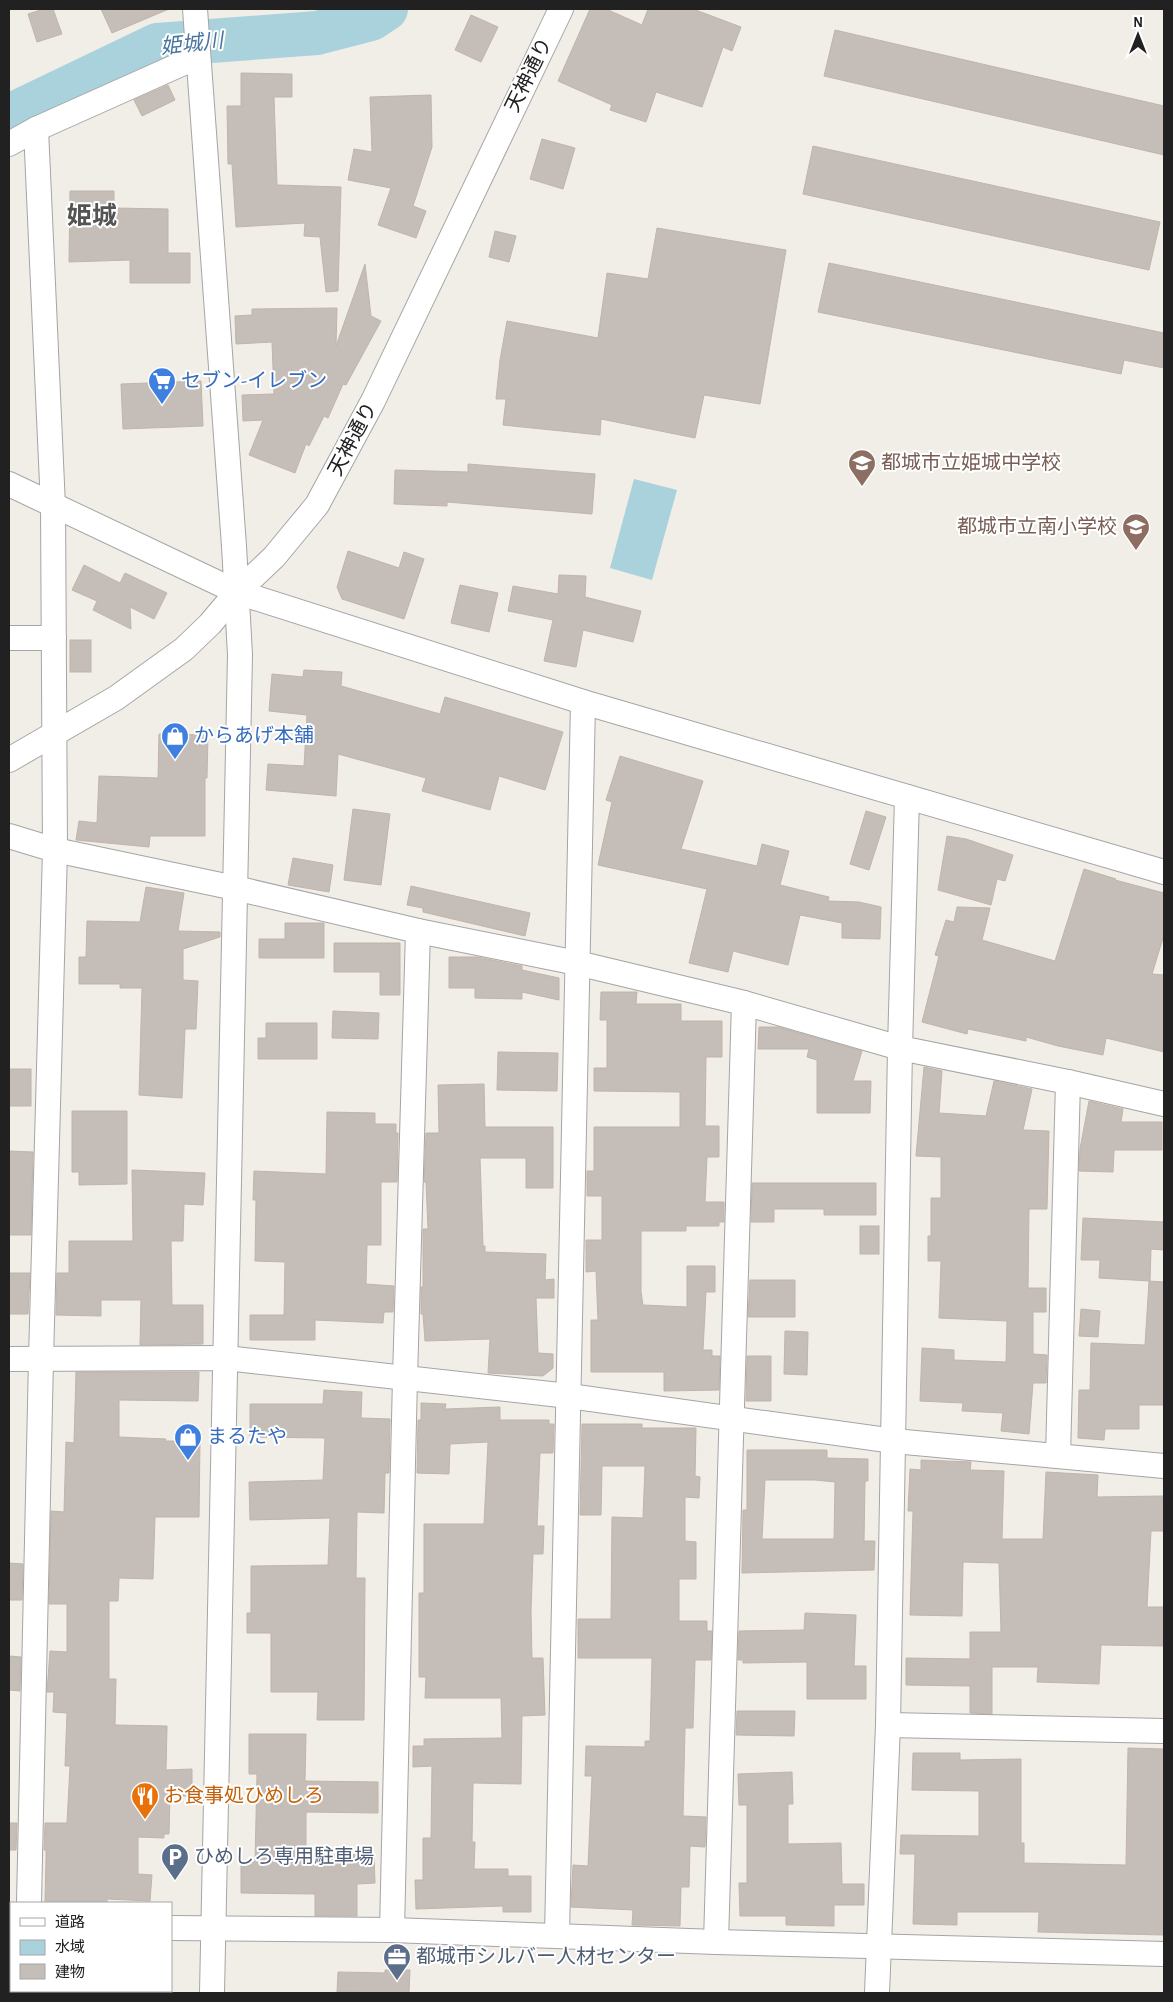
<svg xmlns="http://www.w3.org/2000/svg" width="1173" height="2002" font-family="'Alegreya Sans','Noto Sans JP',sans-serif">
<rect width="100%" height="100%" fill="#f1ede7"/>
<path fill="#aad2dc" d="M634,479L677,490L652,580L610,568Z"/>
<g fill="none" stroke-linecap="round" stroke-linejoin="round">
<path stroke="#aad2dc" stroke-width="44" d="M9,116L157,45L317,33L371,19L386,9"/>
</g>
<g fill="#c5bdb7" stroke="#c2b4aa" fill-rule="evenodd">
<path d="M44,9H53L62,34L37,42L28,14Z"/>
<path d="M101,9H169L112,33Z"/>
<path d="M590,9H606L642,25L648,9H693L741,27L732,51L723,47L702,107L656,92L646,122L610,110L612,105L558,81Z"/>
<path d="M471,15L498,27L481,62L455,50Z"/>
<path d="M835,30L1164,106V155L824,76Z"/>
<path d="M241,73L292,74V97H274L277,185L341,187L338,291L326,292L320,237L304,236L305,223L236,227L232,164H228L227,106H241Z"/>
<path d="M168,85L175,100L142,116L134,100Z"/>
<path d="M431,95L432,147L413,206L426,211L416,238L378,225L391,188L348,180L354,149L372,152L370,97Z"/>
<path d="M542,139L575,148L563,189L530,179Z"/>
<path d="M813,146L1160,222L1149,270L803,194Z"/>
<path d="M70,191H114V208L168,209V253H190V283H130V260L69,262Z"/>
<path d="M657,228L786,250L760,404L704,395L695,438L601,419L600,435L503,425L506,399H496L500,360L507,321L598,338L607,273L648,279Z"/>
<path d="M495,231L516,236L509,262L489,257Z"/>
<path d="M829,263L1164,333V368L1124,360L1121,374L818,312Z"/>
<path d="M365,264L371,316L381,321L346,385L343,384L328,418L324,416L309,446L306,444L295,473L249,455L263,420L243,421L242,395L274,394L272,342L236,344L235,316L252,315V309L337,308L336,346Z"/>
<path d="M201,381L203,426L123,429L121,384Z"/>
<path d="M468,464L595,474L592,514L447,502V506L394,504L395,470L468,472Z"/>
<path d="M348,551L399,568L404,552L424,559L404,619L342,599L337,587Z"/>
<path d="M84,565L120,583L125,573L167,593L154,619L130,607L131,629L93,610L97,601L72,590Z"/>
<path d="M559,575L586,576L585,597L641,611L633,642L583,630L576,667L544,661L553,620L508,611L513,586L558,594Z"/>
<path d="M460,585L498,593L489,632L451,623Z"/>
<rect x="70" y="640" width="21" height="32"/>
<path d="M304,670L342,672L341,686L440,714L445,697L563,732L545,790L499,776L490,810L422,791L426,778L338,754L336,796L266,790L268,764L304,766L307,715L269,711L272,674L303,677Z"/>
<path d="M159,734L208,735L207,778H205V836H150L149,847L76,840L79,821L97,823L99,776L158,778Z"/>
<path d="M620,756L703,781L681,849L757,866L762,844L789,851L780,885L829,897L828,901L859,902L881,907L880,939L842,938V923L800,915L788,965L733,951L728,972L689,963L707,889L598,865L612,802L606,800Z"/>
<path d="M353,809L390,814L381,885L344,880Z"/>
<path d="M866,811L886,817L869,870L850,864Z"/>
<path d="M947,836L966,839L1013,855L1005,881L997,879L991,905L938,890Z"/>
<path d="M293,858L333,865L329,892L288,885Z"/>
<path d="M1084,869L1116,879L1115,880L1164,893V935L1152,974L1164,975V1052L1106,1038L1103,1055L1058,1046L1026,1037V1041L968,1029L967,1034L922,1022L939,956L935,955L946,920L954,922L957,907L990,908L982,940L1055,961Z"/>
<path d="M411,886L530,913L525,936L423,912V908L407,905Z"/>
<path d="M146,887L184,893L178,931L220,932V937L183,949V980L198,981L196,1029H185L182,1098L139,1095L142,988H120V984H79V957H86L87,921L140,922Z"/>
<path d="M285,923H324V958H259V939H285Z"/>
<path d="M334,943H400V995H380V972H334Z"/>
<path d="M449,957H477L522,966V970L559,978V1000L522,992V999L475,998V988H449Z"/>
<path d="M601,992H637L636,1004H681V1021H722V1057H706L705,1126H719V1157H707L705,1202H724V1222H719V1226H686V1231H641V1292L643,1305L687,1307V1266H715V1292H706L703,1350H712V1356H720L719,1390L664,1391V1372H591V1320H598L596,1271L586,1272V1240H602V1196H587V1171H594V1127H680V1092L594,1091V1068H607V1020H600Z"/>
<path d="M333,1011L379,1013L378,1039L332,1038Z"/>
<path d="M266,1023H317V1059H258V1038H266Z"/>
<path d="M759,1027H778L862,1051L853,1081H871L870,1113H817V1060L807,1057L809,1049H758Z"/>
<path d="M498,1052L558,1053L557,1091L497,1090Z"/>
<path d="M924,1067L942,1071L939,1113L986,1116L994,1081L1032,1089L1023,1130L1049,1131L1047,1209H1029L1028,1288H1046V1312H1033V1354L1047,1355L1046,1383H1033L1029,1434L1001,1431L1003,1413L962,1411L963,1403L920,1401L922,1348L954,1350V1360L1006,1362L1007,1321L939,1318L941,1261H928V1236H931V1198H941V1157L916,1156Z"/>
<rect x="9" y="1069" width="22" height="37"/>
<path d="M484,1084L485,1127H553V1188H526V1158H480L483,1246H485V1252L546,1254L545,1280L554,1279V1298H536L538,1353L553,1354V1368L543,1376L488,1373L490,1339L425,1341L423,1314H421V1287H423V1229H428L426,1182H424L426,1133H439L438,1085Z"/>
<path d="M1089,1101L1123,1109L1121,1122H1162V1150H1114L1113,1172L1079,1171L1080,1149Z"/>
<path d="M72,1111H127V1184L79,1185V1172H72Z"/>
<path d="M327,1112L375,1113V1124H396V1133H398L397,1182H381V1245H367L366,1284L394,1286L393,1312H384L383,1323L315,1320V1340H250V1315H284L285,1262L255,1261L256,1200H253L254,1171L326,1174Z"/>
<path d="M9,1151L33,1152L31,1235H9Z"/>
<path d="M132,1170L205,1173L203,1205L184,1204L183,1241H171L172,1305H203V1344L140,1345L141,1300H101V1316L56,1315L57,1273H69V1241H133Z"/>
<path d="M752,1183H876V1215H824V1209H774V1222H751Z"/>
<path d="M1083,1218L1164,1222V1250L1151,1249L1150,1281L1099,1278L1100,1260H1081Z"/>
<rect x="860" y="1226" width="19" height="28"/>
<path d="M9,1273H30L28,1314H9Z"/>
<path d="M750,1280H795V1317H748Z"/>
<path d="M1149,1281L1164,1282V1405H1139V1429H1105L1104,1440L1078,1438L1079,1390H1090L1091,1343L1145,1345Z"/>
<path d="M1081,1309L1100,1311L1098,1337L1079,1336Z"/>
<path d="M785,1331L808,1332L807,1375L784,1374Z"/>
<path d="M747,1356H771V1401H746Z"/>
<path d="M76,1372H199L198,1401L119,1400V1437L166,1439L165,1441H200L199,1517H155L153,1579L119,1578L118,1601H109V1679H116L115,1725L167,1726L166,1770L192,1769V1796H170L169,1834H164V1838L138,1837V1874L152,1875L150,1901L107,1899V1903H45L46,1860V1850H44L45,1823H67L70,1766H65L67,1713L53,1712L54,1692H47L50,1651L67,1652V1604H49L51,1511L64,1512L66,1442L74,1443Z"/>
<path d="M324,1390L362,1392L361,1418L390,1419L389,1473H385L384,1513L357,1512L356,1578H365L364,1720H317L318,1692H271V1633H247V1613H251V1566L328,1565L330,1518L250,1520L249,1482L323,1480L325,1438L250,1437V1404H323Z"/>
<path d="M421,1403L446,1404L445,1409L500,1407V1420H549V1424H554L553,1453H540L537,1526H544L543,1554H533L531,1611L532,1658H543L545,1715L522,1716L521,1784L473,1783L472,1842H475L474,1869H508V1876H531V1912H503V1906L416,1909L415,1880H423V1838H431L432,1766L413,1767V1746H424V1739L502,1738L501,1698H425L426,1677H419V1593H424V1524H484L488,1442L450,1444L449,1474L417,1473L418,1420H421Z"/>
<path d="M582,1424H642V1428H696L695,1476L700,1477L699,1498L685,1497V1541L696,1542V1579H679V1621H707V1631H712L711,1660H695L693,1728H685L683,1816L706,1817L705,1846V1847L690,1846L689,1887H681L680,1926L632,1925L633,1910L571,1907L573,1865L588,1866L592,1776H585L586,1746L645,1747V1741H650L652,1658H578V1619H611L612,1517L643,1518L645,1466H602L601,1515H580Z"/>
<path d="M747,1450H827V1458L868,1459V1481H865L864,1541H875L874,1570L742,1573L743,1510H747ZM765,1480H815L835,1482L834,1539H762Z"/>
<path d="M921,1460L971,1462L970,1470L1004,1471L1002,1539H1043L1046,1472L1098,1475L1097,1497L1164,1496V1531H1151L1147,1607H1164V1646L1101,1645L1099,1684L1037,1682L1038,1667H992V1714L970,1713V1686L906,1685V1658L970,1659V1632H1001L999,1563L963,1562L962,1616L910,1615L913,1511H908L910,1469L921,1470Z"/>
<path d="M9,1563L23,1564L22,1600H9Z"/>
<path d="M805,1613L856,1615L854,1666H866V1699H807V1662L743,1663V1660H738L739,1631L804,1630Z"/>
<path d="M9,1656L21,1657L20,1691L9,1690Z"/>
<path d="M737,1711H795L794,1736L736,1735Z"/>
<path d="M249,1734H306L305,1781L378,1782V1813L307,1812L306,1814V1855L374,1854L375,1883L357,1884V1916H315V1894L241,1893V1862H255L257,1774H249Z"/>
<path d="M1128,1748L1164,1749V1935L1038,1932L1039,1912H957V1925L913,1924L915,1854H900L901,1835L979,1836V1791L912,1790L913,1753H960V1760L1021,1759V1843H1024V1863L1126,1865Z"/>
<path d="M792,1772L793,1804H788V1844L841,1843L842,1884H864V1905H834V1926L786,1925V1916H740L739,1883H747V1805H739L738,1774Z"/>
<path d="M9,1823H17L16,1850H9Z"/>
<path d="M385,1970H410L409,1993L337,1992L338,1972L385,1973Z"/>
</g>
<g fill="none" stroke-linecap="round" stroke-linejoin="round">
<g stroke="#a5a5a5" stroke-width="26">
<g id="minor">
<path d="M195,9L234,546L240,655L212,1993"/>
<path d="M9,144L36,129L197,57"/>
<path d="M9,484L237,592L583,702L1164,872"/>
<path d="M9,638H54"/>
<path d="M9,760L116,698L184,649L210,624L237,592L274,557L317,505L373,401L561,9"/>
<path d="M9,836L55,850L235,888L418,931L577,963L744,1003L900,1048L1068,1082L1164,1104"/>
<path d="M9,1359L226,1358L569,1396L894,1441L1164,1466"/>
<path d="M1058,1456L1068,1082"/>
<path d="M888,1725L1164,1731"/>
<path d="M29,1903L41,1359L55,850L53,506L36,129"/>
<path d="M9,1921H11"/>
<path d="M171,1928L392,1930L716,1942L1164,1954"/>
<path d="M392,1930L405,1378L418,931"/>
<path d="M557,1936L583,702"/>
<path d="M716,1942L744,1003"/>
<path d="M877,1993L888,1725L900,1048L907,797"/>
</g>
</g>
<use href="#minor" stroke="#fff" stroke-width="24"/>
</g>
<defs>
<g id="supermarket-pin" transform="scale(1.4375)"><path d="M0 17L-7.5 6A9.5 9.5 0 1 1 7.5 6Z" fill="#3f7fe0" stroke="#fff"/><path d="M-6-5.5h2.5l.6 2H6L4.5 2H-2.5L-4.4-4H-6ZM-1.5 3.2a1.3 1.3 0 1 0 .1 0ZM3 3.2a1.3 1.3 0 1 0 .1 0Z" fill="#fff"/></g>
<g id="school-pin" transform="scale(1.4375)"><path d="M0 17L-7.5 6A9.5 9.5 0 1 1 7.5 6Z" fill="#8d6e63" stroke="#fff"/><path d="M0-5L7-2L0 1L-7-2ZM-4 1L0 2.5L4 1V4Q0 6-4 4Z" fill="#fff"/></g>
<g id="shop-pin" transform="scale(1.4375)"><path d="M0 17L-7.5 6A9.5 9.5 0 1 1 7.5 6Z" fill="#3f7fe0" stroke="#fff"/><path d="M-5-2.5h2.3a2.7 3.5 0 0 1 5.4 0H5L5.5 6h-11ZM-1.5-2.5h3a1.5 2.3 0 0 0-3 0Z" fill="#fff"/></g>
<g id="restaurant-pin" transform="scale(1.4375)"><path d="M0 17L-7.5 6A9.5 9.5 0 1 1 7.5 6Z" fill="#e8710a" stroke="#fff"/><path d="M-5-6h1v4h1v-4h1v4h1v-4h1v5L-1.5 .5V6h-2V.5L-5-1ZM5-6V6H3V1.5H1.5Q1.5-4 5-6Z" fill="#fff"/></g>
<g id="parking-pin" transform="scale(1.4375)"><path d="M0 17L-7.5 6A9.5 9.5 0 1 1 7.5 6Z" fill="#5c6f8a" stroke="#fff"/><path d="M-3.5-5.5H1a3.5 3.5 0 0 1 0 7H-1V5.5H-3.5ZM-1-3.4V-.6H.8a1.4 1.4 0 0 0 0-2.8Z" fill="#fff"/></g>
<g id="office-pin" transform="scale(1.4375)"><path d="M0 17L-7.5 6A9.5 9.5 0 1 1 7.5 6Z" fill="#5c6f8a" stroke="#fff"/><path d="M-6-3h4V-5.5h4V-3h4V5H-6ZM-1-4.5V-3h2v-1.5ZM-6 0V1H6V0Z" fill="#fff"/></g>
</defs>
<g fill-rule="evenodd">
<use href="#supermarket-pin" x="162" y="381"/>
<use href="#school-pin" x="862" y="463"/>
<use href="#school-pin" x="1136" y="527"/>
<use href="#shop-pin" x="175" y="736"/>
<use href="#shop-pin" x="188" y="1437"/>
<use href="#restaurant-pin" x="145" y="1796"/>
<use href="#parking-pin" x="175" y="1857"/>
<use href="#office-pin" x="397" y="1957"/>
</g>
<g text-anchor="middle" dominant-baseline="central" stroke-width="4" stroke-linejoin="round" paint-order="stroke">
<g font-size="20" fill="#212121" stroke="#fff">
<text transform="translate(529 75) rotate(-64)">天神通り</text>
<text transform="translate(353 439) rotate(-62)">天神通り</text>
</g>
<g font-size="20" fill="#366cbe" stroke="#fff" text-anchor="start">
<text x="181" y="381">セブン-イレブン</text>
<text x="194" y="736">からあげ本舗</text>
<text x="207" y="1437">まるたや</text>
</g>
<g font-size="20" fill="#785e54" stroke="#fff" text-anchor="start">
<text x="881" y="463">都城市立姫城中学校</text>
<text x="1117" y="527" text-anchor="end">都城市立南小学校</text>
</g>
<g font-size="20" fill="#c56008" stroke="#fff" text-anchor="start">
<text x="164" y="1796">お食事処ひめしろ</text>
</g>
<g font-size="20" fill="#4e5e75" stroke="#fff" text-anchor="start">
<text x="194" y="1857">ひめしろ専用駐車場</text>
<text x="416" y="1957">都城市シルバー人材センター</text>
</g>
<g font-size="21" font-style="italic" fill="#49769e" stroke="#fff">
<text transform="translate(192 44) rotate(-6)">姫城川</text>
</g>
<g font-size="25" font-weight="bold" fill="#545454" stroke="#fff">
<text x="92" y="216">姫城</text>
</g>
</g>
<rect width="1173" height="2002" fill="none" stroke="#212121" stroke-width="20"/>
<rect x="10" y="1902" width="162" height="90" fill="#ffffff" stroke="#a6a6a6"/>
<rect x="20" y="1918" width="25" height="8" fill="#ffffff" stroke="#a6a6a6"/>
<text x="55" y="1927" font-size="15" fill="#212121">道路</text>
<rect x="20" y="1940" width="25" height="15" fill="#aad2dc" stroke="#a6a6a6"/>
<text x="55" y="1952" font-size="15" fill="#212121">水域</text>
<rect x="20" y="1964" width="25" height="15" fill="#c5bdb7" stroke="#a6a6a6"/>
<text x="55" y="1977" font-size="15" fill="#212121">建物</text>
<g transform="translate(1138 35)" stroke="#ffffff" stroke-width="4" paint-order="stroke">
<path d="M0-4L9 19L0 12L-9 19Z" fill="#212121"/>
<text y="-8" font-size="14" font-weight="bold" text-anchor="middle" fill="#212121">N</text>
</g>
</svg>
